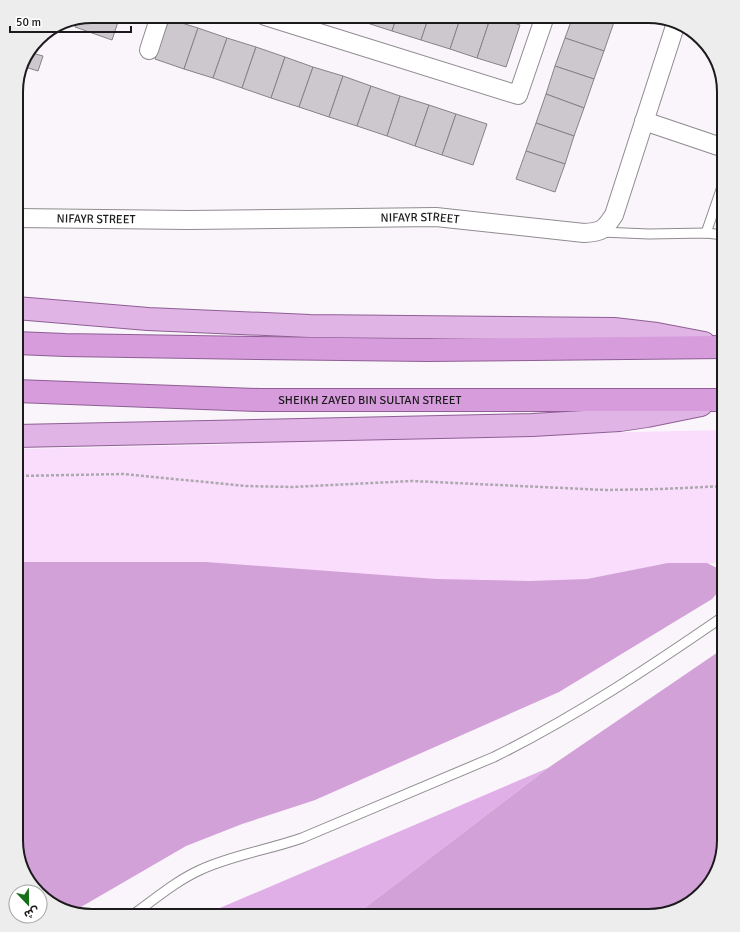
<svg xmlns="http://www.w3.org/2000/svg" width="740" height="932" font-family="Signika,'Noto Sans Arabic',sans-serif">
<rect width="100%" height="100%" fill="#faf5fb"/>
<path fill="#faddfd" d="M724,430V562L708,564L721,570L724,576V585L712,599L559,692L315,800L242,824L186,846L74,911L54,906L29,882L16,840V449L211,445L406,437Z"/>
<path fill="#e1afe7" d="M548,768L354,916H201Z"/>
<g fill="#d2a1d8">
<path d="M16,562H206L437,579L530,581L587,579L668,563H707L721,570L724,576V585L712,599L559,692L315,800L242,824L186,846L74,911L54,906L29,882L16,840Z"/>
<path d="M724,648V840L714,878L690,903L648,916H354L548,768Z"/>
</g>
<g fill="#cdc8ce" stroke="#868286">
<path d="M92,16H120L112,40L75,27L77,22Z"/>
<path d="M344,16H366L364,22Z"/>
<path d="M366,16H397L392,31L364,22Z"/>
<path d="M397,16H429L421,40L392,31Z"/>
<path d="M429,16H461L450,49L421,40Z"/>
<path d="M461,16H491L477,58L450,49Z"/>
<path d="M491,16L520,25L506,67L477,58Z"/>
<path d="M573,16H598L614,22L604,51L565,38Z"/>
<path d="M598,16H616L614,22Z"/>
<path d="M169,19L198,28L184,69L155,59Z"/>
<path d="M198,28L227,38L213,78L184,69Z"/>
<path d="M227,38L256,47L242,88L213,78Z"/>
<path d="M565,38L604,51L594,79L555,66Z"/>
<path d="M36,43L32,53L43,56L38,71L22,66L24,58Z"/>
<path d="M256,47L285,57L271,98L242,88Z"/>
<path d="M285,57L313,67L299,107L271,98Z"/>
<path d="M555,66L594,79L584,108L546,94Z"/>
<path d="M313,67L343,76L329,117L299,107Z"/>
<path d="M343,76L371,86L357,126L329,117Z"/>
<path d="M371,86L400,96L387,136L357,126Z"/>
<path d="M546,94L584,108L574,136L536,123Z"/>
<path d="M400,96L429,105L415,146L387,136Z"/>
<path d="M429,105L456,114L442,155L415,146Z"/>
<path d="M456,114L487,124L473,165L442,155Z"/>
<path d="M536,123L574,136L565,164L526,151Z"/>
<path d="M526,151L565,164L555,192L516,179Z"/>
</g>
<g fill="none" stroke-linecap="round" stroke-linejoin="round">
<g stroke="#8f8b8f" stroke-width="11">
<g id="service">
<path d="M601,232L649,234L706,233L724,235"/>
<path d="M706,233L724,181"/>
<path d="M131,916C154,900 174,882 200,870C232,855 268,850 302,838L494,757C575,717 650,667 724,616"/>
</g>
</g>
<g stroke="#8f8b8f" stroke-width="20">
<g id="minor">
<path d="M265,16L518,95L545,16"/>
<path d="M149,50L160,16"/>
<path d="M644,121L724,148"/>
<path id="s1" d="M16,218L189,220L436,217L584,233C602,232 604,230 614,215L676,23"/>
</g>
</g>
<g stroke="#8e5e94" stroke-width="24">
<g id="primary">
<path d="M16,308L148,319L310,326L614,329L657,334L704,343"/>
<path d="M16,436L532,425L620,420L647,416L701,405"/>
</g>
</g>
<g stroke="#8e5e94" stroke-width="24">
<g id="trunk">
<path d="M16,343L65,345L257,348L427,350L724,347"/>
<path id="s2" d="M16,391L259,400H724"/>
</g>
</g>
<path stroke="#aca8ad" stroke-width="2.5" stroke-dasharray="3 2" stroke-linecap="butt" d="M16,476L123,474L246,486L292,487L412,481L606,490L662,489L724,486"/>
<use href="#service" stroke="#fff" stroke-width="9"/>
<use href="#minor" stroke="#fff" stroke-width="18"/>
<use href="#primary" stroke="#e0b5e5" stroke-width="22"/>
<use href="#trunk" stroke="#d69cdc" stroke-width="22"/>
</g>
<g text-anchor="middle" dominant-baseline="central" stroke-width="4" stroke-linejoin="round" paint-order="stroke">
<g font-size="12" fill="#1c1a1c" stroke="#fff">
<text stroke="none"><textPath href="#s1" startOffset="80">NIFAYR STREET</textPath></text>
<text stroke="none"><textPath href="#s1" startOffset="404">NIFAYR STREET</textPath></text>
<text stroke="none"><textPath href="#s2" startOffset="354">SHEIKH ZAYED BIN SULTAN STREET</textPath></text>
</g>
</g>
<path d="M0 0H740V932H0ZM92 23H648A69 69 0 0 1 717 92V840A69 69 0 0 1 648 909H92A69 69 0 0 1 23 840V92A69 69 0 0 1 92 23Z" fill="#ededed" fill-rule="evenodd"/>
<path fill="none" stroke="#1c1a1c" stroke-width="2" d="M92 23H648A69 69 0 0 1 717 92V840A69 69 0 0 1 648 909H92A69 69 0 0 1 23 840V92A69 69 0 0 1 92 23Z"/>
<g transform="translate(28 904) rotate(158)"><circle r="19" fill="#ffffff" stroke="#a4a3a4"/>
<path d="M0-3L7 15L0 10L-7 15Z" fill="#166e18"/>
<text y="-6" font-size="11" font-weight="bold" text-anchor="middle" fill="#1c1a1c">ش</text>
</g>
<path d="M10 26v6h121v-6" fill="none" stroke="#1c1a1c" stroke-width="2"/>
<text x="16" y="26" font-size="12" fill="#1c1a1c" stroke="#ffffff" stroke-width="3" paint-order="stroke">50 m</text>
</svg>
